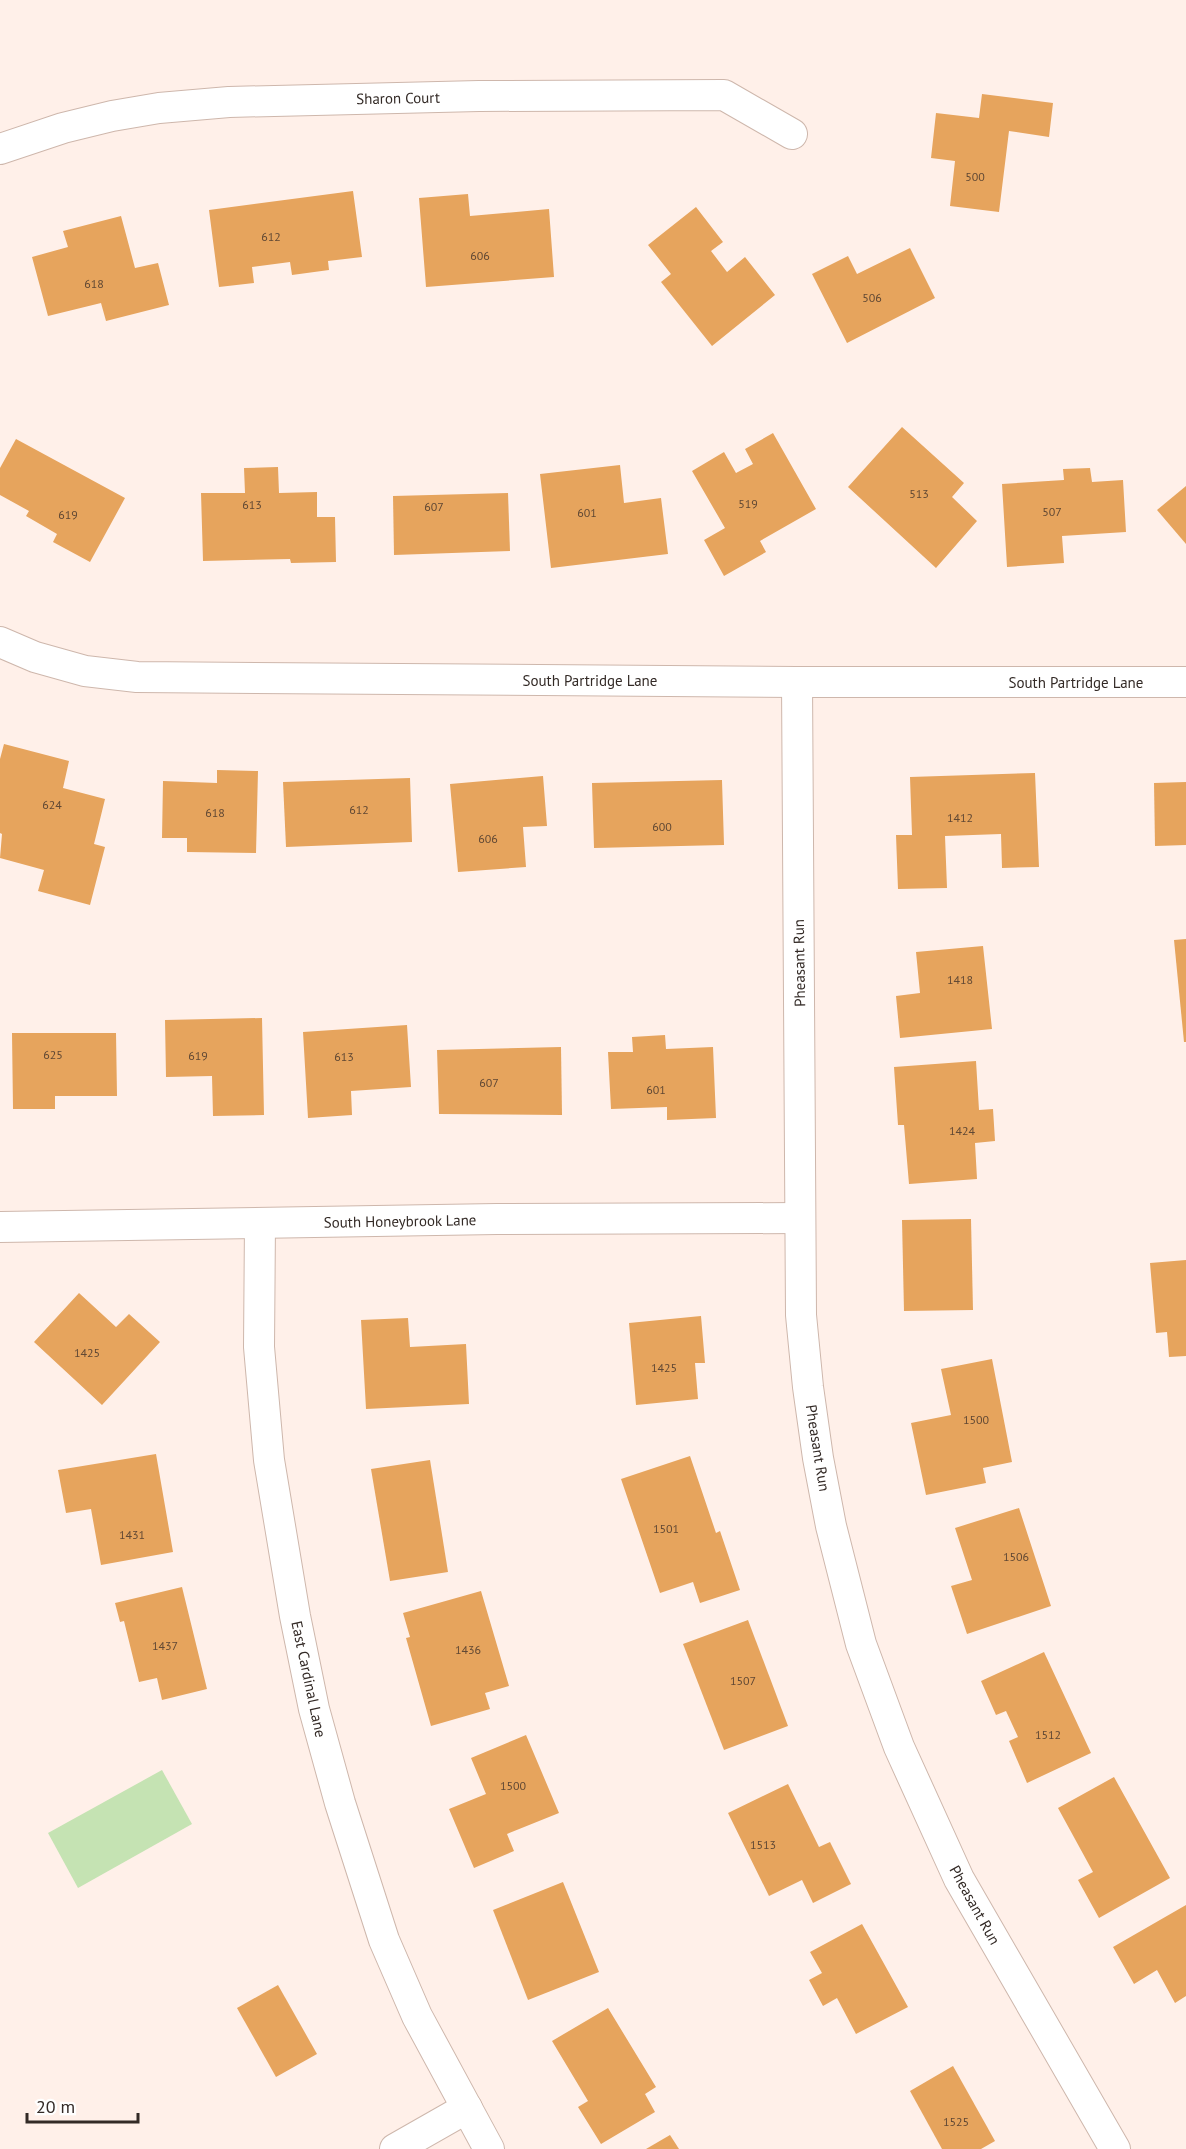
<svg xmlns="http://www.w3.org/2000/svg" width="1186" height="2149" font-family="'PT Sans',sans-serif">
<rect width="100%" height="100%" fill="#fff0e9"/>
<path fill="#c5e3b3" d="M162,1770L192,1824L78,1888L48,1833Z"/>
<g fill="#e6a45d">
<path d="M982,94L1053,103L1049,137L1009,131L999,212L950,206L955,161L931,158L936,113L979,118Z"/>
<path d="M353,191L362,257L328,261L329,270L292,275L290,262L252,267L254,283L219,287L209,210Z"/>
<path d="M468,194L470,216L549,209L554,277L426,287L419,198Z"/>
<path d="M696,207L723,242L711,251L727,272L745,257L775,295L712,346L661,282L671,274L648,245Z"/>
<path d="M121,216L135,268L158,263L169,305L106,321L101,303L48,316L32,257L68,247L63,231Z"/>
<path d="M910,248L935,298L847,343L812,274L848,256L857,274Z"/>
<path d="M902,427L964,483L952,497L977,521L936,568L848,487Z"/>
<path d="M773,433L816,509L760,541L766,552L724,576L704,540L725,528L692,471L724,452L736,473L753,464L745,449Z"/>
<path d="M16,439L125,498L90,562L53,542L57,534L26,516L29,511L0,495V468Z"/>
<path d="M620,465L624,503L661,498L668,554L551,568L540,474Z"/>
<path d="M278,467L279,493L317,492V517H335L336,562L291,563L290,559L203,561L201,493H245L244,468Z"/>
<path d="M1090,468L1092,482L1123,480L1126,532L1062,536L1064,563L1007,567L1002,484L1064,480L1063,469Z"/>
<path d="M1186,486V544L1157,510Z"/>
<path d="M508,493L510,551L394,555L393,496Z"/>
<path d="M4,744L69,761L63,788L105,799L94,844L105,847L90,905L38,891L44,870L0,858L2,834L0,833V759Z"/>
<path d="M217,770L258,771L256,853L187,852V838H162L163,781L217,783Z"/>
<path d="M1035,773L1039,867L1002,868L1001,834L945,836L947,888L898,889L896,835H912L910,777Z"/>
<path d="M543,776L547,826L523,827L526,867L458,872L450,784Z"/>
<path d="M410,778L412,842L286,847L283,782Z"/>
<path d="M722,780L724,845L594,848L592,783Z"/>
<path d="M1186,782V845L1155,846L1154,783Z"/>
<path d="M1186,939V1042H1184L1174,940Z"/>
<path d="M983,946L992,1029L900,1038L896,996L920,993L916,952Z"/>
<path d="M262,1018L264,1115L213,1116L212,1076L166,1077L165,1020Z"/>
<path d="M407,1025L411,1087L351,1091L352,1115L308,1118L303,1032Z"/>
<path d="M12,1033H116L117,1096H55V1109H13Z"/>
<path d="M665,1035L666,1049L713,1047L716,1118L667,1120V1107L611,1109L608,1052H633L632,1037Z"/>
<path d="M561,1047L562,1115L439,1114L437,1050Z"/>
<path d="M976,1061L979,1110L993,1109L995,1141L975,1143L977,1179L909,1184L904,1125H898L894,1067Z"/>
<path d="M971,1219L973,1310L904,1311L902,1220Z"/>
<path d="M1186,1260V1356L1169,1357L1167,1332L1156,1333L1150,1263Z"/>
<path d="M79,1293L116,1327L129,1314L160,1342L102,1405L34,1342Z"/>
<path d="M701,1316L705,1363H695L698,1399L636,1405L629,1323Z"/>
<path d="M408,1318L410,1347L466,1344L469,1404L366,1409L361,1320Z"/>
<path d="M992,1359L1012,1462L983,1468L986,1483L926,1495L911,1423L951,1415L941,1369Z"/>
<path d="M156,1454L173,1552L101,1565L91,1509L66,1513L58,1470Z"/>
<path d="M690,1456L716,1533L720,1531L740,1590L700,1603L693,1582L660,1593L621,1479Z"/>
<path d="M430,1460L448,1572L390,1581L371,1469Z"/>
<path d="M1019,1508L1051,1606L967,1634L951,1586L972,1580L955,1528Z"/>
<path d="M182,1587L207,1689L162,1700L157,1678L139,1682L124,1621L120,1622L115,1603Z"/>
<path d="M481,1591L509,1686L485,1693L490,1709L431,1726L406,1638L410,1637L403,1613Z"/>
<path d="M748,1620L788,1726L724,1750L683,1644Z"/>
<path d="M1044,1652L1091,1753L1027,1783L1009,1741L1018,1737L1006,1711L996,1715L981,1681Z"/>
<path d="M526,1735L559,1813L507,1834L514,1851L474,1868L449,1809L486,1794L471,1758Z"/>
<path d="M1114,1777L1170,1878L1099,1918L1078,1880L1093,1872L1058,1808Z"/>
<path d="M788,1784L819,1847L830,1842L851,1884L813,1903L802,1880L769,1896L728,1813Z"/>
<path d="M563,1882L599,1972L528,2000L493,1910Z"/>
<path d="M1186,1905V1996L1175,2003L1157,1970L1134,1984L1113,1947Z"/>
<path d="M862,1924L908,2007L856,2034L837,1998L823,2006L809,1980L822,1973L810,1952Z"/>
<path d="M278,1985L317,2054L276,2077L237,2008Z"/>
<path d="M608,2008L656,2087L645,2094L655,2112L601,2144L578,2107L588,2101L552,2041Z"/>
<path d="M953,2066L995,2141L981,2149H942L910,2091Z"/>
<path d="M670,2135L679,2149H646Z"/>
</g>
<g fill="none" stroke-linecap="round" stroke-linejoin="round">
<g stroke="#ceb7ac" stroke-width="32">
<g id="street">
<path d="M0,149L63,128L112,116L159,108L229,102L479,96L724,95L792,134"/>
<path d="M0,642L35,657L85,671L137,677L797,682H1186"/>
<path d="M797,682L801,1315L808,1387L818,1458L831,1526L861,1644L899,1747L959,1879L1115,2149"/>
<path d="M260,1223L259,1347L269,1460L295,1616L314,1709L340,1803L384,1940L417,2016L489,2149"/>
<path d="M0,1227L497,1219L800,1218"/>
<path d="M395,2149L467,2108"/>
</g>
</g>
<use href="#street" stroke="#fff" stroke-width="30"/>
</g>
<g text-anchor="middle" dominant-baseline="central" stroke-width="4.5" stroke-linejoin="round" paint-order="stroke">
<g font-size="12" fill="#604834">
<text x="975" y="176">500</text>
<text x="271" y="236">612</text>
<text x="480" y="255">606</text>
<text x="94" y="283">618</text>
<text x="872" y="297">506</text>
<text x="919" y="493">513</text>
<text x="748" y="503">519</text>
<text x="252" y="504">613</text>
<text x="434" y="506">607</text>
<text x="1052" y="511">507</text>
<text x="587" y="512">601</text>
<text x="68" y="514">619</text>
<text x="52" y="804">624</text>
<text x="359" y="809">612</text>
<text x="215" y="812">618</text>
<text x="960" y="817">1412</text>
<text x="662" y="826">600</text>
<text x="488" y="838">606</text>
<text x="960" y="979">1418</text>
<text x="53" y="1054">625</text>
<text x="198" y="1055">619</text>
<text x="344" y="1056">613</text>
<text x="489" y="1082">607</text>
<text x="656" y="1089">601</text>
<text x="962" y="1130">1424</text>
<text x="87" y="1352">1425</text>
<text x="664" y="1367">1425</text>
<text x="976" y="1419">1500</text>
<text x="666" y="1528">1501</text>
<text x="132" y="1534">1431</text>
<text x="1016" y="1556">1506</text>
<text x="165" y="1645">1437</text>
<text x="468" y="1649">1436</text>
<text x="743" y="1680">1507</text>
<text x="1048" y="1734">1512</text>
<text x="513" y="1785">1500</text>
<text x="763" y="1844">1513</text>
<text x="956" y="2121">1525</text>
</g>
<g font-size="15" fill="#332a26" stroke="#fff">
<text transform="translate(398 98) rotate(-1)">Sharon Court</text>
<text x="590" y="680">South Partridge Lane</text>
<text x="1076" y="682">South Partridge Lane</text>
<text transform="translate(799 963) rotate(-91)">Pheasant Run</text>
<text transform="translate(400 1221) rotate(-1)">South Honeybrook Lane</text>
<text transform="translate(818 1448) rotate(81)">Pheasant Run</text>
<text transform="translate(309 1679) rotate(78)">East Cardinal Lane</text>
<text transform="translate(975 1905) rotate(61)">Pheasant Run</text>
</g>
</g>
<path d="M27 2113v9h111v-9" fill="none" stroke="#332a26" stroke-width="3"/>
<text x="36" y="2113" font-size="18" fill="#332a26" stroke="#ffffff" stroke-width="4.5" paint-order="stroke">20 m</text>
</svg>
